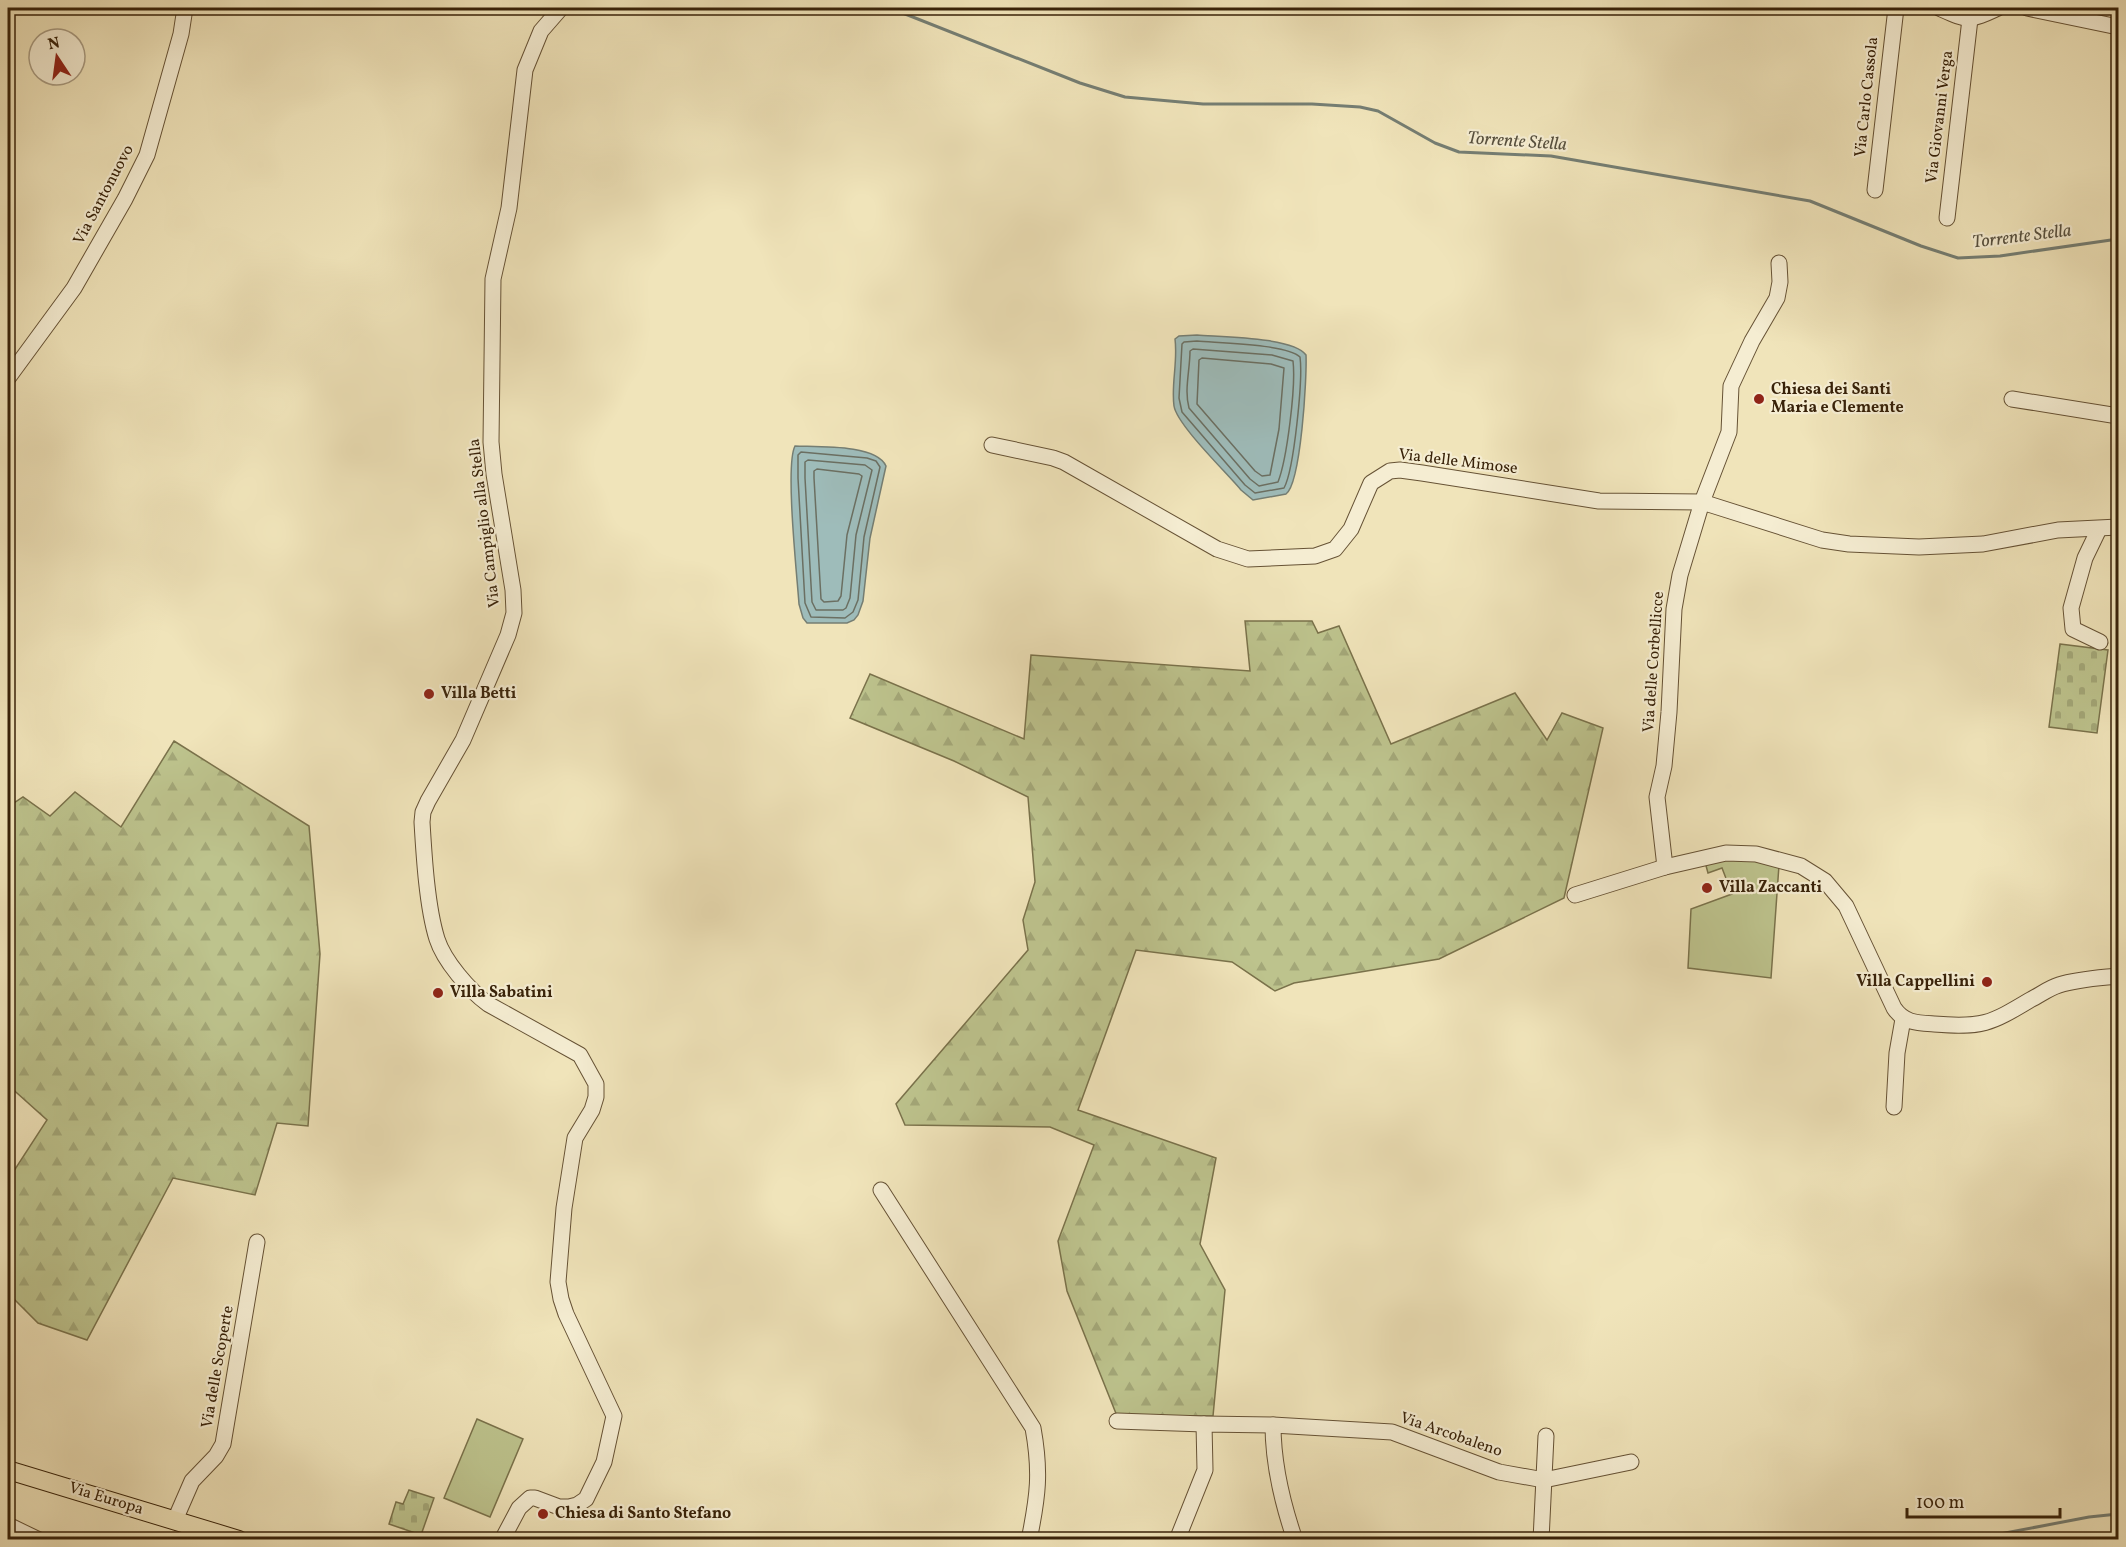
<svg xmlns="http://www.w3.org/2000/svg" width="2126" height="1547" font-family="Vollkorn,serif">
<defs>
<pattern id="forest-firs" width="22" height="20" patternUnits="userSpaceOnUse" patternTransform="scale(1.5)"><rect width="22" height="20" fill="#bdc38d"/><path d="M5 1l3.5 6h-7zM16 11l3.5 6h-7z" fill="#a3a778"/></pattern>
<pattern id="cemetery-stones" width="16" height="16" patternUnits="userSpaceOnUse" patternTransform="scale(1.5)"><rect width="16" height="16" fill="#bdc38d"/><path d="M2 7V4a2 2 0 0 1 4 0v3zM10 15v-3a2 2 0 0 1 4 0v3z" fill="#a3a778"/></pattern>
</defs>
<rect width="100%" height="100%" fill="#f0e4ba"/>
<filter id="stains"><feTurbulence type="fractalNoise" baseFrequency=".00333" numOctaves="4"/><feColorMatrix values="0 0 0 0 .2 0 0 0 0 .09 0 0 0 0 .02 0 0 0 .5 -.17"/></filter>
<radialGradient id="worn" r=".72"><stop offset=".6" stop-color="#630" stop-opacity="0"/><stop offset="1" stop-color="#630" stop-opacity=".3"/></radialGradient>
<g fill="url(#forest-firs)" stroke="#7a724b" stroke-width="1.5">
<path d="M1245,621H1312L1318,633L1339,626L1391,744L1515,693L1547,740L1562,713L1603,728L1564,898L1439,959L1294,983L1275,991L1232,962L1136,950L1078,1110L1216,1158L1200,1244L1225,1290L1213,1416H1117L1067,1291L1058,1241L1094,1145L1050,1127L905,1125L896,1104L1028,950L1023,920L1035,882L1028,797L954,761L850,718L870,674L1024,739L1031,655L1250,671Z"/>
<path d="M174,741L309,826L320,954L308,1126L277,1123L255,1195L173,1178L87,1340L38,1323L8,1293V1180L47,1120L8,1085V807L23,797L50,816L75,792L121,827Z"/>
</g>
<g fill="url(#cemetery-stones)" stroke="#7a724b" stroke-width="1.5">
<path d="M2060,644L2108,650L2097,733L2049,727Z"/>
<path d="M409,1490L434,1498L421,1535L389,1524L396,1502L403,1504Z"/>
</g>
<g fill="#bdc38d" stroke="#7a724b" stroke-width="1.5">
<path d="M1728,856L1779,865L1771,978L1688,968L1691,909L1732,894L1722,868L1708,873L1705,862Z"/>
<path d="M477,1419L523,1439L490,1517L444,1498Z"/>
</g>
<g fill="#9ebcba" stroke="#757e73" stroke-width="1.5">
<path d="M1197,335C1220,337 1294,337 1306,355C1307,377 1301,483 1286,494L1253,500L1241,490C1227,473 1177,425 1174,406C1171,384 1178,362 1175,339L1179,336Z"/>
<path d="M795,446C817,447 876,444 886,466L870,538L863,601L858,615L854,620L847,623H807L803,618L799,604C797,575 785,465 795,446Z"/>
</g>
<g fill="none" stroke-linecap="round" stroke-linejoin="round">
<g stroke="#6b6f62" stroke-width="1.5">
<path d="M1197,341C1217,343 1287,344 1300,357C1303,379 1294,470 1284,488L1255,493L1245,485L1182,412L1179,398L1182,344L1184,342Z"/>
<path d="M1193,349L1272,355L1293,361C1296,386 1287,459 1278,482L1259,486L1250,479L1189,408C1184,390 1190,370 1190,351Z"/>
<path d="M1202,358L1271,364L1284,368L1279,429L1270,475L1262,476L1255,471L1197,404L1199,360Z"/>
<path d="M801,452L867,458L876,461L880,467L864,537L858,600L853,612L845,618L811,617L805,603L798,478V455Z"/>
<path d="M808,460L865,465L872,470L856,535L850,598L846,608L843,610H816L812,602L805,478V462Z"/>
<path d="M817,469L859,474L862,476L847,535L841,596L838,601L824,602L821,599L814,478V471Z"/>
</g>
<g stroke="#757e73" stroke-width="3">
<path d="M890,8L1080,83L1125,97L1203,104H1312L1360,107L1378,111L1435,143L1459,152L1551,156L1810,201L1921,246L1958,258L2000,256L2118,239"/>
<path d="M1984,1537L2089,1517L2118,1514"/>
<path d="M1962,1540L1967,1539"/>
</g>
<g stroke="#665235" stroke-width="17">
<g id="minor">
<path d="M1939,8C1968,21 1968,22 1998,8"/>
<path d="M2027,8L2118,27"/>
<path d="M1875,190L1896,8"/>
<path d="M1947,218L1970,19"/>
<path d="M8,378L74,288L125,199L147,155L181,34L185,8"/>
<path d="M2012,399L2118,416"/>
<path d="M992,445L1053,458L1064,462L1217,549L1248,559L1315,556L1335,549L1351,529L1371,483L1390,471L1400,470L1422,473L1599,501L1702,502L1729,432L1731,386L1752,341L1777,298L1780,282L1779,263"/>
<path d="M2099,529L2085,558L2071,608L2073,629L2100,642"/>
<path d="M1665,867L1657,797L1664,766L1669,712L1674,609L1680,575L1702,502L1822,540L1849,544L1919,547L1983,544L2058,530L2118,527"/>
<path d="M1575,895L1665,867L1726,853L1756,854L1801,866L1825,881L1846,906L1894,1008C1904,1023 1917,1023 1934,1024C1982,1028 1990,1024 2030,1000C2040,995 2049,988 2059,985C2078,979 2099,978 2118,976"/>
<path d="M1894,1107L1897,1053L1903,1019"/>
<path d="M881,1190L1033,1428C1041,1472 1038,1496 1029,1540"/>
<path d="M1117,1421L1204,1424"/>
<path d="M1273,1425C1273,1464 1282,1502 1295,1540"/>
<path d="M175,1520L192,1481L216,1456L223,1444L257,1242"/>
<path d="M8,1525L39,1540"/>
<path d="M502,1540L519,1508L530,1498H535L559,1507H569L577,1505L586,1499L604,1462L614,1416L566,1314L561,1299L558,1282L564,1208L575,1138L592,1110L596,1097V1084L580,1055L488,1004C469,990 444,961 437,939C427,907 424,856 422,822L423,812L428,801L463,740L508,635L514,613L513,590L494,474L491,442L493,279L509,208L525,70L541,31L561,8"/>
<path d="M1177,1540L1205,1470L1204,1424L1273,1425L1392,1432L1499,1472L1544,1480L1631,1462"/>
<path d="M1541,1540L1546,1436"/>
</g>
</g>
<g stroke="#382209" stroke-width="20">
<path id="major" d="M8,1470L239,1540"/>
</g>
<use href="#minor" stroke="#f5edd2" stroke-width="15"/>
<use href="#major" stroke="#f0e4ba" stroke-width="18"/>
</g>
<g fill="#8f2418" stroke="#f5edd2" stroke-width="2">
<circle cx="1759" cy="399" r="6"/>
<circle cx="429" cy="694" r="6"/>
<circle cx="1707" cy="888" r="6"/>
<circle cx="1987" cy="982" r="6"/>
<circle cx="438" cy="993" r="6"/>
<circle cx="543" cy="1514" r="6"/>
</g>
<g text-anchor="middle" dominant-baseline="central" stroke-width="4.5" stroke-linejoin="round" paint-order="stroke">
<g font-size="16" fill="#382209" stroke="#f5edd2">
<text transform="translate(1867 97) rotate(-84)">Via Carlo Cassola</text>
<text transform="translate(1940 117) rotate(-83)">Via Giovanni Verga</text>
<text transform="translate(104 195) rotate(-62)">Via Santonuovo</text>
<text transform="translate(1458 462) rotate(7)">Via delle Mimose</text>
<text transform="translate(485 523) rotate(-97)">Via Campiglio alla Stella</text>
<text transform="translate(1654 662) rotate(-86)">Via delle Corbellicce</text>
<text transform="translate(218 1367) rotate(-80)">Via delle Scoperte</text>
<text transform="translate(1451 1435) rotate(19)">Via Arcobaleno</text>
<text transform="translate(106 1499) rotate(17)">Via Europa</text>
</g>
<g font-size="16" font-weight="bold" fill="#382209" stroke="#f5edd2" text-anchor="start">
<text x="1771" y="390">Chiesa dei Santi<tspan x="1771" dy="18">Maria e Clemente</tspan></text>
<text x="441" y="694">Villa Betti</text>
<text x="1719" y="888">Villa Zaccanti</text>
<text x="1975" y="982" text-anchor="end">Villa Cappellini</text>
<text x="450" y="993">Villa Sabatini</text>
<text x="555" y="1514">Chiesa di Santo Stefano</text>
</g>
<g font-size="18" font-style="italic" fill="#57503e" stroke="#f5edd2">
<text transform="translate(1517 142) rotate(4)">Torrente Stella</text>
<text transform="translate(2022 237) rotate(-7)">Torrente Stella</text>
</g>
</g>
<rect width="2126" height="1547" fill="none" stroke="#f0e4ba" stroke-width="30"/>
<rect x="9" y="9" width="2108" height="1529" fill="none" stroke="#382209" stroke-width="3"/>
<rect x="15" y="15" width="2096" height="1517" fill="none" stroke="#382209" stroke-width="1.5"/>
<g transform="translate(57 57) rotate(347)"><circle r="28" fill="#f5edd2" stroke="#a99c82" stroke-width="1.5"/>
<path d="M0-4.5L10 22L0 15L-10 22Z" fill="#8f2418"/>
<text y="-9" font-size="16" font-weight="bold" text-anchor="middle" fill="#382209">N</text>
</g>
<path d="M1907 1508v9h153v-9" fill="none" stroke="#382209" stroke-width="3"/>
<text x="1916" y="1508" font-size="18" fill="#382209" stroke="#f5edd2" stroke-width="4.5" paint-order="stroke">100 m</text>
<rect width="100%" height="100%" filter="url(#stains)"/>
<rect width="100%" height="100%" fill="url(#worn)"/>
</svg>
